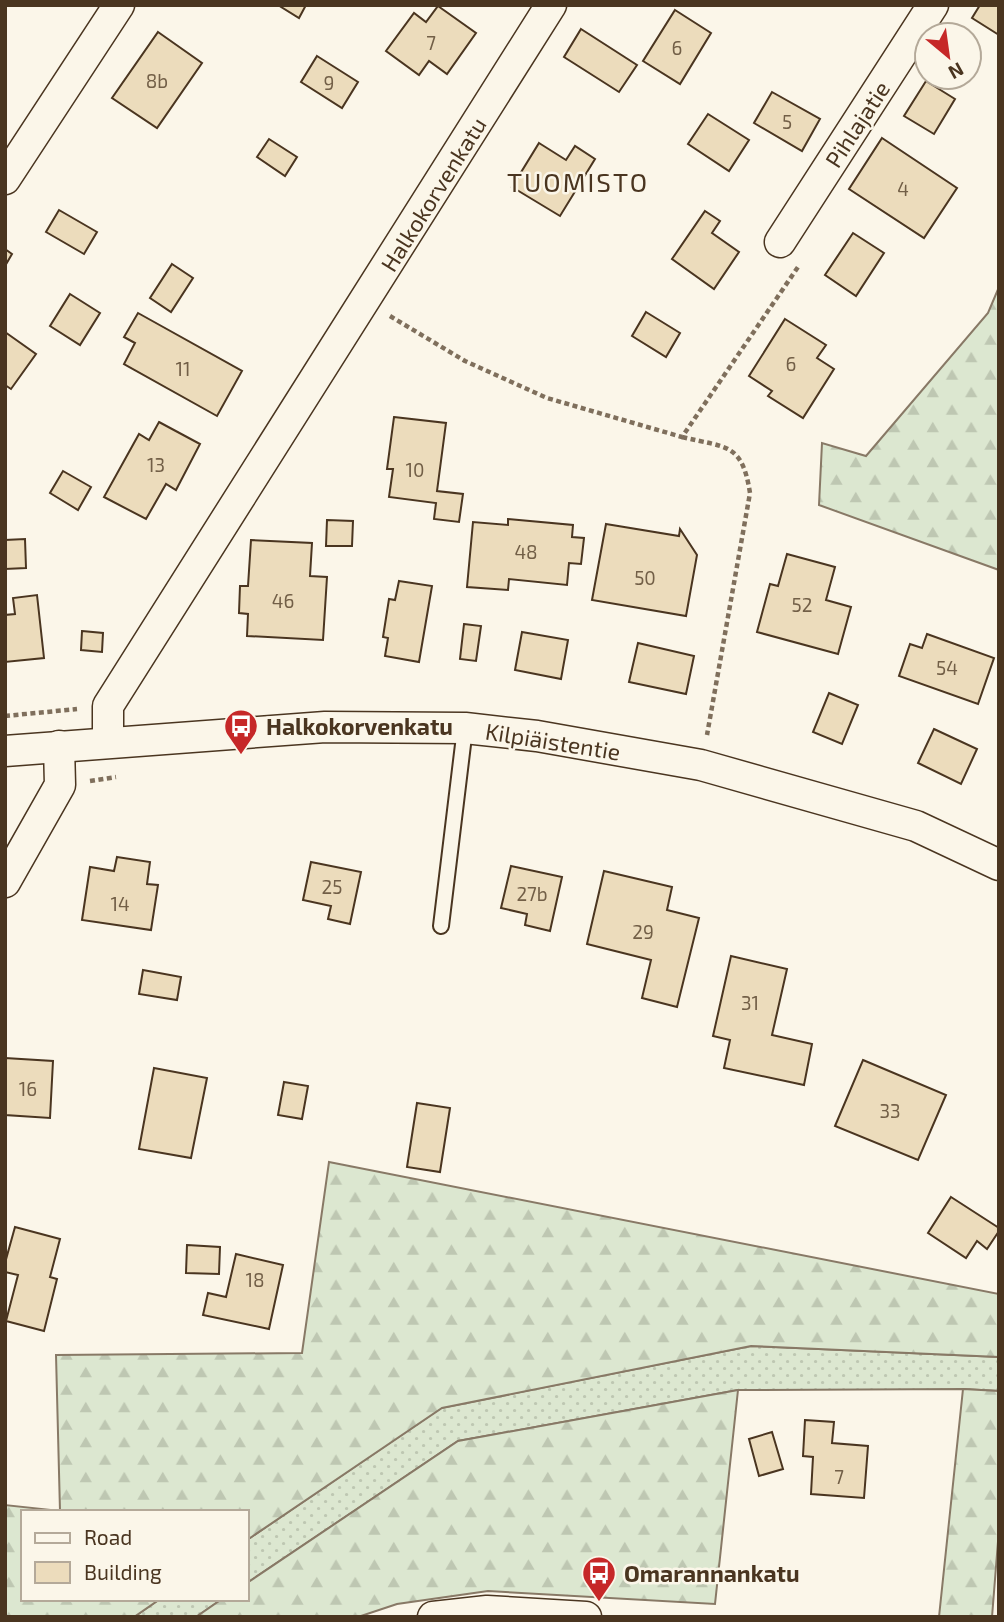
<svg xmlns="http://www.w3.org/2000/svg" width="1004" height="1622" font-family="'Exo 2',sans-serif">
<defs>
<pattern id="grass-dots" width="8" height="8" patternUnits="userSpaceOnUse" patternTransform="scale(1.75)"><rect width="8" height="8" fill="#dce7d0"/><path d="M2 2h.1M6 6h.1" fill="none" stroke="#bec7b2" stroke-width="1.8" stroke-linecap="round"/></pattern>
<pattern id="forest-firs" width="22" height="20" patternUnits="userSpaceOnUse" patternTransform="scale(1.75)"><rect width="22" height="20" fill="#dce7d0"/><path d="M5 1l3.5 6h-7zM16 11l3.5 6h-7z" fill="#bec7b2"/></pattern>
</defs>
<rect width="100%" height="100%" fill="#fbf6e9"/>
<g fill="url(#grass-dots)" stroke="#887966" stroke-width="2">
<path d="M751,1346L999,1357V1391L963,1389L738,1390L458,1441L247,1583V1540L441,1408Z"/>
<path d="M160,1599H222L196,1617H134Z"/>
</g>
<g fill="url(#forest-firs)" stroke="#887966" stroke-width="2">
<path d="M999,287V570L819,505L822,443L866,456L988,313Z"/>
<path d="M329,1162L999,1294V1357L751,1346L442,1408L247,1540V1512H23V1599H160L134,1617H5V1505L60,1511L56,1355L302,1353Z"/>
<path d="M963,1389L999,1391V1529L992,1617H939Z"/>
<path d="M738,1390L715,1604L488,1591L397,1604L358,1617H196L222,1599H247V1583L458,1441Z"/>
</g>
<g fill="#ecdcbc" stroke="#4a3520" stroke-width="2">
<path d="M278,5H306L299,18Z"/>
<path d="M980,5H999V35L972,18Z"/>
<path d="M438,6L476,33L447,74L429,61L419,75L386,51L414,13L426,22Z"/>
<path d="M675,10L711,33L680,84L643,61Z"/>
<path d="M581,29L637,65L619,92L564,57Z"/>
<path d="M158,32L202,63L157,128L112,98Z"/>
<path d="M317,56L358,82L342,108L301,82Z"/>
<path d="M926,81L955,99L934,134L904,116Z"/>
<path d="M772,92L820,119L802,151L754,123Z"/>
<path d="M708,114L749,140L729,171L688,144Z"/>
<path d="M882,138L957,188L924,238L849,189Z"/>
<path d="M269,139L297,157L285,176L257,157Z"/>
<path d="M539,143L566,160L575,146L595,159L560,216L512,187Z"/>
<path d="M59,210L97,232L84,254L46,232Z"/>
<path d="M705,211L720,221L712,233L739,252L714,289L672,259Z"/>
<path d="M853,233L884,253L856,296L825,275Z"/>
<path d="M5,249L12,254L5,266Z"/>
<path d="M172,264L193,278L171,312L150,298Z"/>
<path d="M70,294L100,313L80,345L50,326Z"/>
<path d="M646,312L680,333L666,357L632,336Z"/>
<path d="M138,313L242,371L217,416L124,364L135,343L124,337Z"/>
<path d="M785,319L826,345L817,358L834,369L803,418L768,396L772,391L749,376Z"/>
<path d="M5,332L36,354L11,389L5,385Z"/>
<path d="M394,417L446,423L437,491L463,494L459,522L434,519L436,503L389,497L393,469H387Z"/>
<path d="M159,422L200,444L176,490L166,484L146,519L104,497L139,434L149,440Z"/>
<path d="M63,471L91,487L78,510L50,493Z"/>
<path d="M508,519L573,525L572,537L584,538L581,564L569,563L567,585L509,579L508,590L467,587L473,522L508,525Z"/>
<path d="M327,520L353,521L352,546H326Z"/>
<path d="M606,524L679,536L680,529L697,555L686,616L592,600Z"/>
<path d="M25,539L26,568L5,569V540Z"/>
<path d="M251,540L312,543L310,576L327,577L323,640L247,636L248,614L239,613L240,586H248Z"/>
<path d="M787,554L835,567L826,600L851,607L838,654L757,632L770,584L778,586Z"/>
<path d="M399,581L432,586L419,662L385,656L388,638L383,637L389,599L395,600Z"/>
<path d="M37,595L44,658L5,662V615L15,614L13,598Z"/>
<path d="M464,624L481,626L476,661L460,659Z"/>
<path d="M82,631L103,633L102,652L81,650Z"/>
<path d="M522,632L568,640L561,679L515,670Z"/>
<path d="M927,634L994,658L978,704L899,676L910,644L922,648Z"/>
<path d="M638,643L694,656L686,694L629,682Z"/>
<path d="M829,693L858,705L842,744L813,732Z"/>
<path d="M934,729L977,749L961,784L918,763Z"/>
<path d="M117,857L150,862L147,884L158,885L151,930L82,920L90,867L114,871Z"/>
<path d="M311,862L361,872L350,924L328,919L331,906L303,900Z"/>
<path d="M511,866L562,877L550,931L525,925L527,914L501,908Z"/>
<path d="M604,871L672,887L667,910L699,918L677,1007L642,998L651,960L587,944Z"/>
<path d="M731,956L787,969L772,1035L812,1044L804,1085L724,1068L730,1040L713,1036Z"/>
<path d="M143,970L181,977L177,1000L139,994Z"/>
<path d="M5,1058L53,1061L50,1118L5,1115Z"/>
<path d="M863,1060L946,1095L918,1160L835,1126Z"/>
<path d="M154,1068L207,1078L191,1158L139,1149Z"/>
<path d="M284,1082L308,1086L302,1119L278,1115Z"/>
<path d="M417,1103L450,1108L440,1172L407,1167Z"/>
<path d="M951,1197L999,1228V1231L987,1249L977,1241L966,1258L928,1233Z"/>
<path d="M15,1227L60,1239L50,1277L57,1279L44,1331L6,1321L18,1275L5,1272V1263Z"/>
<path d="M187,1245L220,1247L219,1274L186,1273Z"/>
<path d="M236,1254L283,1265L269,1329L203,1315L208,1293L226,1297Z"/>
<path d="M805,1420L834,1422L832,1443L868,1446L864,1498L811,1494L813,1457L803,1456Z"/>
<path d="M772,1432L783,1469L759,1476L749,1439Z"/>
</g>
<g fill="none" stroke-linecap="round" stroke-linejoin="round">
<g stroke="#4a3520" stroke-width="18">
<path id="service" d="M441,926L465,728"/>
</g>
<g stroke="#4a3520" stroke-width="33">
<g id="minor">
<path d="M5,179L119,5"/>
<path d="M780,242L933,5"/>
<path d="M108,742V706L551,5"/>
<path d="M5,751L325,727L465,728L537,736L701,765L916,826L999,865"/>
<path d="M5,882L60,785L59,746"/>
<path d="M433,1617L487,1611L586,1617"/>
</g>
</g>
<g stroke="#7f6f5c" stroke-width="4.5" stroke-dasharray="5 3.5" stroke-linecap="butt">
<path d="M390,316L465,361L547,398L682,437L798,267"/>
<path d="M682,437C726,448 742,442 750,493L707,735"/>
<path d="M5,716L77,709"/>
<path d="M90,781L116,777"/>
</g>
<use href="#service" stroke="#fbf6e9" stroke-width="14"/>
<use href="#minor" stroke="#fbf6e9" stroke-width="30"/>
</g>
<defs>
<g id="bus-pin" transform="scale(1.75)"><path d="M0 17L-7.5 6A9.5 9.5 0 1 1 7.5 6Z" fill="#c62828" stroke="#fbf6e9"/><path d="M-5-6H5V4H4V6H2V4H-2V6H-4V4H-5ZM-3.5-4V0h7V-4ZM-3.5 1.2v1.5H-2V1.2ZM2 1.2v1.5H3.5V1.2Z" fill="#fff"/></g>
</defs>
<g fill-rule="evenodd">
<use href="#bus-pin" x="241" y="726"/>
<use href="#bus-pin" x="599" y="1573"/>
</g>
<g text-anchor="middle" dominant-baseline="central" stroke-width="5" stroke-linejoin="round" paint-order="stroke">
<g font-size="19" fill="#725f47">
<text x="431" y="42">7</text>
<text x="677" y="47">6</text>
<text x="157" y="80">8b</text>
<text x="329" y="82">9</text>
<text x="787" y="121">5</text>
<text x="903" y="188">4</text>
<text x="791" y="363">6</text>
<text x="183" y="368">11</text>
<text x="156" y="464">13</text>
<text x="415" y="469">10</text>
<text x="526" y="551">48</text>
<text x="645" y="577">50</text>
<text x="283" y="600">46</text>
<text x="802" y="604">52</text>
<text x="947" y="667">54</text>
<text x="332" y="886">25</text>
<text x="532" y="893">27b</text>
<text x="120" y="903">14</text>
<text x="643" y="931">29</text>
<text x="750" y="1002">31</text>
<text x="28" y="1088">16</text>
<text x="890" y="1110">33</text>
<text x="255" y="1279">18</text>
<text x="839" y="1476">7</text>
</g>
<g font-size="23" fill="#4a3520" stroke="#fbf6e9">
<text transform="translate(857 124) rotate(-57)">Pihlajatie</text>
<text transform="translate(433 194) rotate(-58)">Halkokorvenkatu</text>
<text transform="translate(553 741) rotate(9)">Kilpiäistentie</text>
</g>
<g font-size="23" font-weight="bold" fill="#4a3520" stroke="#fbf6e9" text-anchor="start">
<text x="266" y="726">Halkokorvenkatu</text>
<text x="624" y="1573">Omarannankatu</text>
</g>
<g font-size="26" letter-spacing="2" fill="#4a3520" stroke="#fbf6e9">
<text x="578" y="181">TUOMISTO</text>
</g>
</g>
<rect width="1004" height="1622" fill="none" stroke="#4a3520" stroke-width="14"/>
<rect x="21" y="1510" width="228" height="91" fill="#fbf6e9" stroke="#b4a999" stroke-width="2"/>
<rect x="35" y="1533" width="35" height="10" fill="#fbf6e9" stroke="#b4a999" stroke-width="2"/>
<text x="84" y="1545" font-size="21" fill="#4a3520">Road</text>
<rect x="35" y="1562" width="35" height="21" fill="#ecdcbc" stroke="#b4a999" stroke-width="2"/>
<text x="84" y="1580" font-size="21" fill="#4a3520">Building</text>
<g transform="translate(948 56) rotate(151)"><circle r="33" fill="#fbf6e9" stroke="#b4a999" stroke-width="2"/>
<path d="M0-5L12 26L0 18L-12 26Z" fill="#c62828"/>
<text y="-10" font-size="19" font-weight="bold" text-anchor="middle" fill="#4a3520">N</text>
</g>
</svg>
